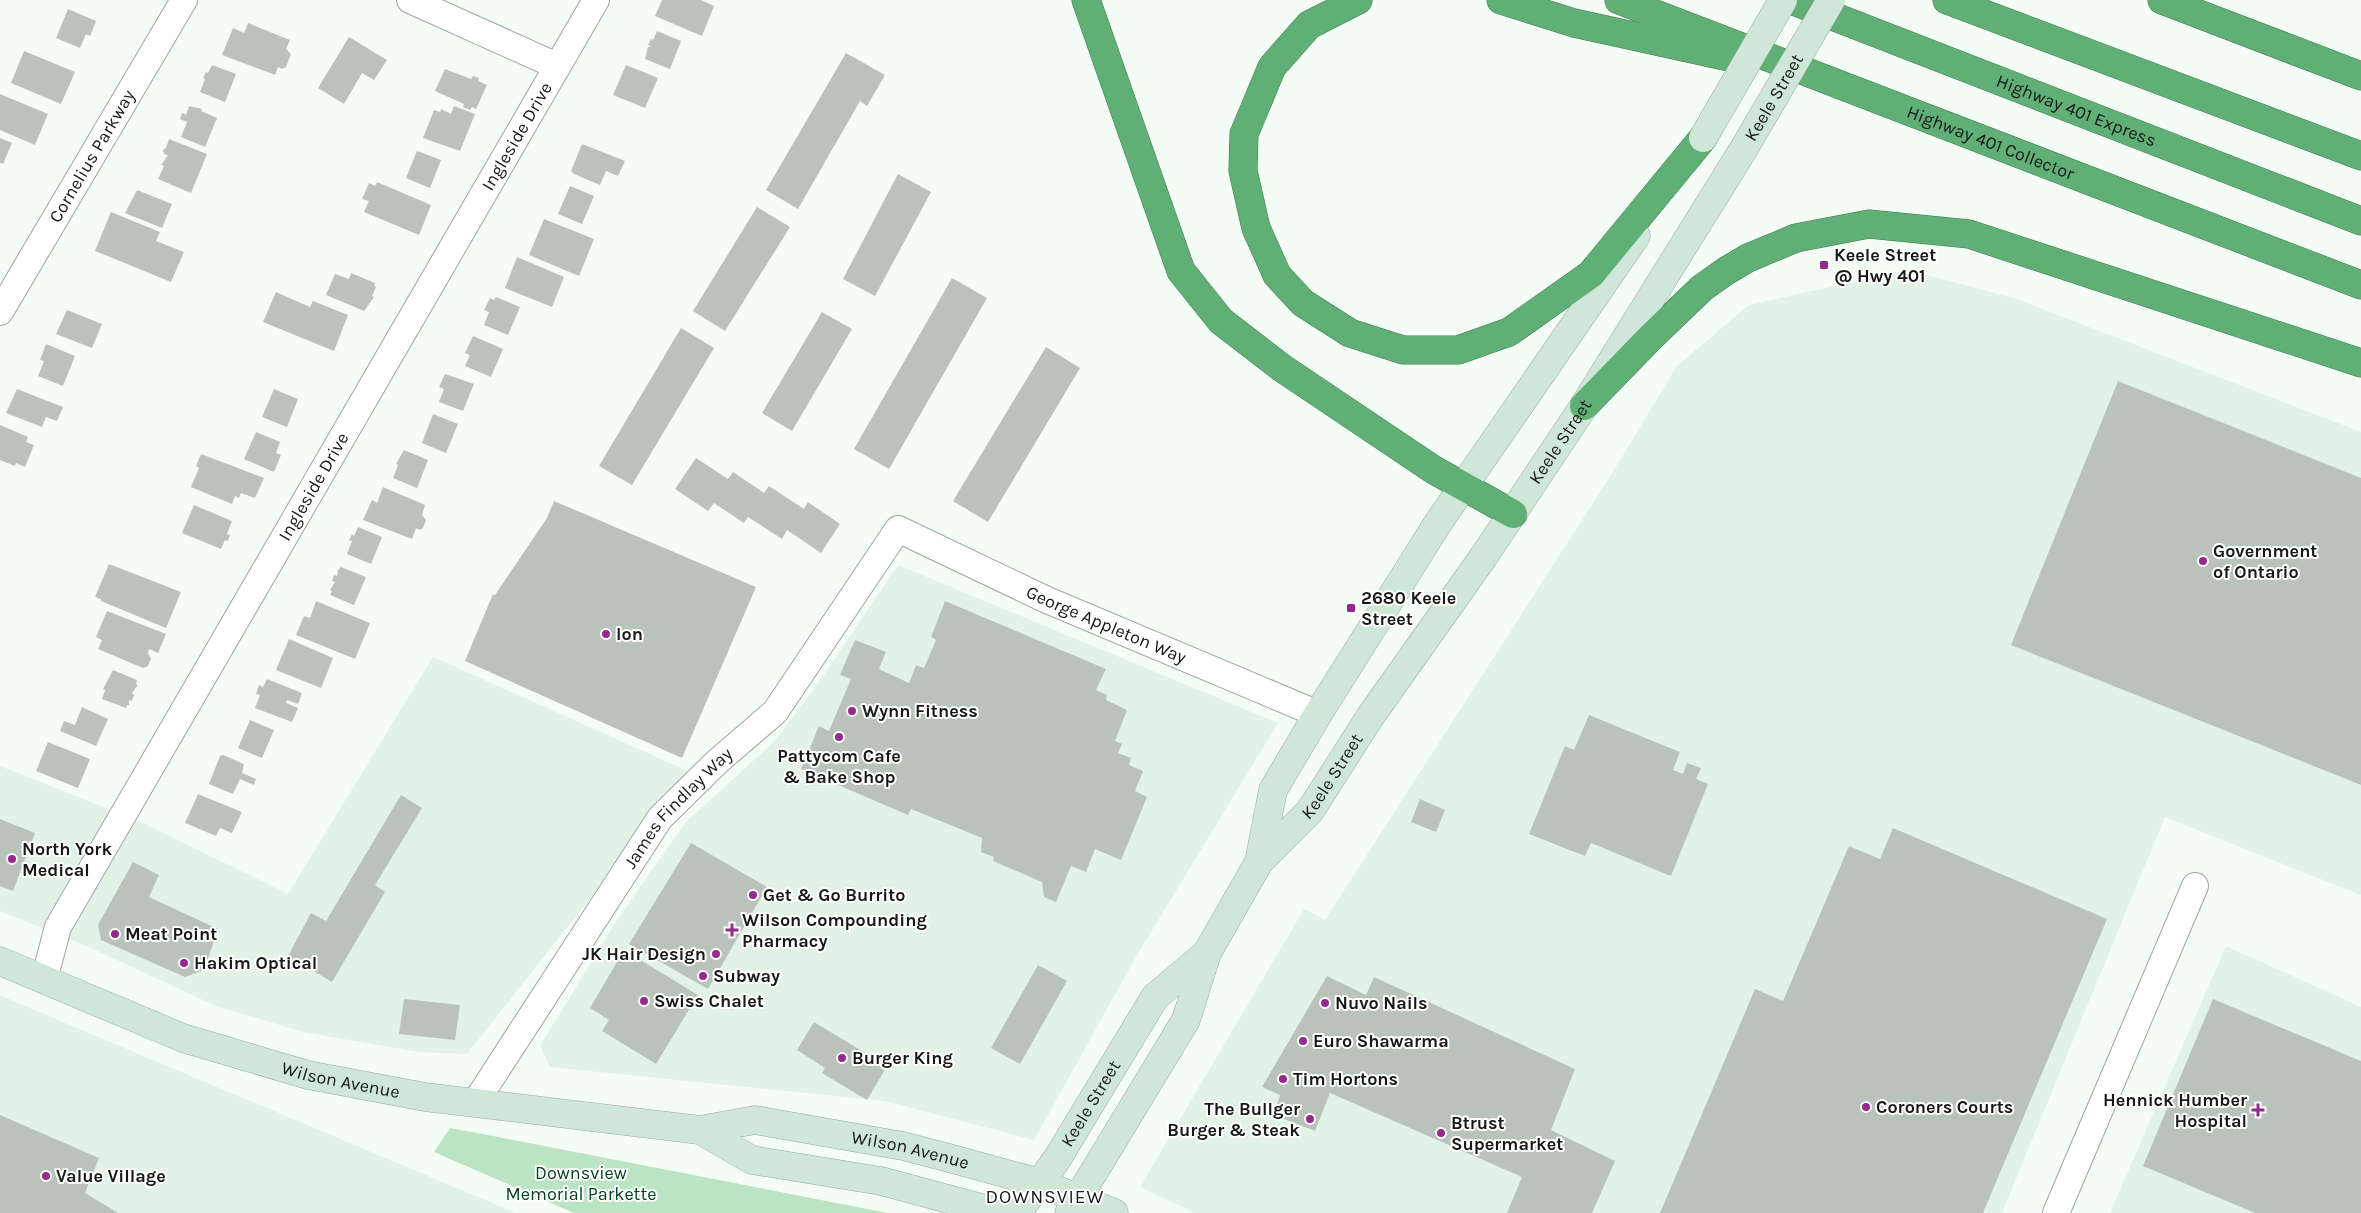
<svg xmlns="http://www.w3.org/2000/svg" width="2361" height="1213" font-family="Karla,sans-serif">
<rect width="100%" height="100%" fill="#f3fcf5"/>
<g fill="#e3f2e7">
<path d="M1907,270L2014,298L2361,432V895L2165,817L2002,1213H1195L1140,1187L1304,909L1325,920L1611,475L1677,366L1749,305Z"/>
<path d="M898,565L1278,723L1137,955L1034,1140L885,1101L550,1067L540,1046L615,923L685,823L774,742L824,675Z"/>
<path d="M433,657L690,772L467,1054L419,1052L303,1032L216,1006L93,949L0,911V766L143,823L288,894Z"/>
<path d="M2226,946L2361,1007V1213H2110Z"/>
<path d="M0,995L51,1017L516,1213H0Z"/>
</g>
<path fill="#bae4c3" d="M450,1128L488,1135L888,1213H574L434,1152Z"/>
<g fill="#bac2bc">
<path d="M662,0H701L714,6L702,36L655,16Z"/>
<path d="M68,9L96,21L90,36L86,34L80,48L56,38Z"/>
<path d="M248,23L290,40L286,49L291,54L286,67L282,69L278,67L275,75L222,55L233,28L244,33Z"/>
<path d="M657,31L681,41L670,69L645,59L648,47L651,46L648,45L651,39L653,40Z"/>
<path d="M349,37L387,60L374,80L362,73L344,104L318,88Z"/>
<path d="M24,51L75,72L61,104L11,83Z"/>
<path d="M846,53L885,75L867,106L860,101L798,209L766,190Z"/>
<path d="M212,65L236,74L225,102L200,92L205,79L203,78L206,72L208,73Z"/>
<path d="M626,65L658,78L645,108L613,95Z"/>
<path d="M445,69L471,79L473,76L479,78L478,81L487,85L476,109L472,107L470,110L463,107L464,104L435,91Z"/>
<path d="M0,94L48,114L35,145L0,130Z"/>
<path d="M189,106L202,109L201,111L217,118L205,147L181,137L187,122L180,119L182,113L186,115Z"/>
<path d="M454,106L475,114L460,151L423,138L434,110L440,112L441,109L451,114Z"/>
<path d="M0,138L12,143L3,164L0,163Z"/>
<path d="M169,139L207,154L191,193L158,179L164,166L161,165L168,155L164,154L163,150L166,148Z"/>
<path d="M582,144L625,161L618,176L606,171L600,185L574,174L571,171Z"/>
<path d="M417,151L441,160L430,188L406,178Z"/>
<path d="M898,174L931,192L875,296L843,279Z"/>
<path d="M377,182L431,205L419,235L364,212L369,201L362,199L369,183L375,186Z"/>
<path d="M570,186L594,196L582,224L558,214Z"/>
<path d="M137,190L172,204L162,228L125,213Z"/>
<path d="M757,207L790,227L725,331L693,311Z"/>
<path d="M111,212L160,232L156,241L184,252L171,282L95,251Z"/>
<path d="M544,219L594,239L579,276L529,255Z"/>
<path d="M517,257L564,277L552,307L505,288Z"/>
<path d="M351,273L375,283L374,286L376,287L372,296L374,297L364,311L326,295L335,274L349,279Z"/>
<path d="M952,278L987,298L889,469L854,449Z"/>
<path d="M276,292L310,307L313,301L348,315L334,351L263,322Z"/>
<path d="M496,297L520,307L508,335L484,325L489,312L484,310L490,298L494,300Z"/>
<path d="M67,310L102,324L92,348L56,334Z"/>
<path d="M822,312L852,329L792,431L762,413Z"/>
<path d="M681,328L714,348L632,485L599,466Z"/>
<path d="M473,336L503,349L491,377L465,366L470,355L465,353Z"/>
<path d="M46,344L75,356L63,386L38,376L44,361L40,360Z"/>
<path d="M1046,347L1080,368L988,522L953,501Z"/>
<path d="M445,374L474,384L463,411L439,402L444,389L439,387Z"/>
<path d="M2118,381L2361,478V785L2011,645Z"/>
<path d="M17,389L63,407L57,421L46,417L42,427L6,413Z"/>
<path d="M274,389L298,399L287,427L262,417Z"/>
<path d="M433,414L458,424L446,453L422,443Z"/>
<path d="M0,425L28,437L26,442L34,445L25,467L16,463L15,466L0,460Z"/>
<path d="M256,432L280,442L276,453L281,455L274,472L244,459Z"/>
<path d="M404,450L428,460L417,488L393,478L398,465L396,464Z"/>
<path d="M201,454L264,478L255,498L241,493L239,498L235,496L232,504L191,487L199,468L196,466Z"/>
<path d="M696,458L728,479L733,472L764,493L769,486L804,509L808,502L840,524L821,553L787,530L782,539L748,517L744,523L714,503L708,511L675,489Z"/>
<path d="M383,487L425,505L422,515L426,520L423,528L420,530L416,528L412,539L363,520L372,500L377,503Z"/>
<path d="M554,501L756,587L682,758L465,661L493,594L495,595L547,518Z"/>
<path d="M194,505L232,521L227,534L230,535L228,541L225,540L221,549L182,533Z"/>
<path d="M358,527L382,537L371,564L347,554L352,541L349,540L352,534L354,536Z"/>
<path d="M109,564L181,592L166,628L101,601V599L95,597Z"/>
<path d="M341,567L366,577L354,605L330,595L332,591L330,590L335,582L332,581L334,575L337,576L338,570Z"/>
<path d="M316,601L370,623L355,659L296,635L304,616L310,618Z"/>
<path d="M945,601L1106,669L1096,690L1107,695L1106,700L1127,710L1115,741L1122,744L1118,753L1131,758L1129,765L1143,771L1135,791L1147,797L1121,860L1095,849L1086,872L1071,866L1056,902L1044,897L1042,882L993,861L994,857L981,852L982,838L911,809L908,815L801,769L819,726L829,731L851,679L840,675L855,640L886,652L879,669L909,683L916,665L924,668L936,640L931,637Z"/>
<path d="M107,611L166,634L158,653L149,649L148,653L151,659L148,666L143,668L98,649L102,640L96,637Z"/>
<path d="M289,639L333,658L321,688L276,670Z"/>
<path d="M113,670L137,680L136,684L138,685L132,693L134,695L132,701L129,700V705H127L126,708L102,699L105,690L103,689Z"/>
<path d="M267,679L302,693L298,704L287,700L286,703L298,708L292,722L255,708L260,695L256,694L259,685L263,687Z"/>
<path d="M82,707L108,719L96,746L60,731L64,721L75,725Z"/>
<path d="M1589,715L1680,752L1673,770L1683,774L1687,763L1701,768L1696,779L1708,784L1671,876L1591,843L1585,856L1529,834L1565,746L1574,750Z"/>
<path d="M250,720L274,730L262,758L238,748Z"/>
<path d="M48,742L90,759L78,788L36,771Z"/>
<path d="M223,755L244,764L242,773L256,779L254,785L240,779L233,794L209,784L220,756Z"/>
<path d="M198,794L242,812L232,833L220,828L216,836L185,823Z"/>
<path d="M401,795L422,808L375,885L385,892L332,982L288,956L311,913L326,921Z"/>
<path d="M1420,799L1445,810L1436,832L1411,822Z"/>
<path d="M0,819L35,833L13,891L0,886Z"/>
<path d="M1893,828L2107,919L1983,1213H1660L1755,989L1783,1001L1849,846L1880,859Z"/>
<path d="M691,843L767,887L708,989L629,944Z"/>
<path d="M133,862L159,875L149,897L218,929L204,970L185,977L101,940L98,925Z"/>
<path d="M624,950L698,995L656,1064L602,1031L609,1020L590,1008Z"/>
<path d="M1038,965L1067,981L1020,1064L991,1048Z"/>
<path d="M1327,976L1366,995L1374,977L1575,1069L1551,1130L1615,1161L1592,1213H1507L1522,1177L1330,1093L1315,1131L1274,1115L1280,1095L1262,1087Z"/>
<path d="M404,999L460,1005L455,1040L399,1034Z"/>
<path d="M2213,999L2361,1061V1213H2255L2143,1166Z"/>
<path d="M814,1022L887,1066L867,1100L822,1073L825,1068L797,1050Z"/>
<path d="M0,1115L99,1158L85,1193L118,1213H0Z"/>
</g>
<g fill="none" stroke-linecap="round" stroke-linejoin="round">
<g stroke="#9fa6a0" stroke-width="28">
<g id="street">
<path d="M410,0L557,66"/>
<path id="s1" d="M0,312L184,0"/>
<path id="s2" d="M44,980L58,927L596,0"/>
<path id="s3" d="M475,1103L660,818L718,761L775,712L898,529L1047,600L1318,714"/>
<path d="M2056,1213L2195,886"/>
</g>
</g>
<g stroke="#9fa6a0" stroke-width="29">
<g id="secondary">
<path d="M1259,862L1273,790L1318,714L1438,523L1636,236"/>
<path id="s4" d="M0,961L183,1038L308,1075L425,1097L700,1130L755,1120L903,1146L949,1158L1040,1183L1114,1213"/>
<path d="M700,1130L752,1160L881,1181L1000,1213"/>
<path id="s5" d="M1017,1213L1057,1159L1155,997L1207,953"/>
<path id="s6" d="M1069,1213L1186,1020L1207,953L1259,862L1310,811L1370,717L1484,556L1584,406L1743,150"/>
</g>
</g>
<g stroke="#467a55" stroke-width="29">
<g id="highway">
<path d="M1086,0L1181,271L1221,321L1282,368L1434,470L1513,514"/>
<path d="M1358,0L1309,25L1272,67L1244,134L1243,171L1256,228L1277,275L1303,303L1350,333L1403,350H1458L1509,332L1591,274L1703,138"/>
<path d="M1501,0L1574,23L1729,57"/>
<path id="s7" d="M1619,0L2361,285"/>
<path id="s8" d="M1791,0L2361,221"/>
<path d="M1947,0L2361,156"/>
<path d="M2162,0L2361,76"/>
<path d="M1584,406L1653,335L1702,288L1726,271L1748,258L1796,238L1869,224L1969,234L2361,363"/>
</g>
</g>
<use href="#street" stroke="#fff" stroke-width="26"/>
<use href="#secondary" stroke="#cfe7d6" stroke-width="28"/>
<use href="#highway" stroke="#60af77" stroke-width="28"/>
<g stroke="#9fa6a0" stroke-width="29" stroke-linecap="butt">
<g id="secondary-bridge">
<path d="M1703,138L1783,0"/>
<path id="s9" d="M1743,150L1831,0"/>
</g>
</g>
<use href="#secondary-bridge" stroke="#cfe7d6" stroke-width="28"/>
</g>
<g fill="#952a8c" stroke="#fff" stroke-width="2">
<rect x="1819" y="260" width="10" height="10" rx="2.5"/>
<circle cx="2203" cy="561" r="5"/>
<rect x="1346" y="603" width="10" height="10" rx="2.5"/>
<circle cx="606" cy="634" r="5"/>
<circle cx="852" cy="711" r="5"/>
<circle cx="839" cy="737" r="5"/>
<circle cx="12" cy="859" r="5"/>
<circle cx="753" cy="895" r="5"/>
<path d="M729.5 922.5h5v5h5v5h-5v5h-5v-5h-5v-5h5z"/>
<circle cx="115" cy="934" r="5"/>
<circle cx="716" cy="954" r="5"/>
<circle cx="184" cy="963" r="5"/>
<circle cx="703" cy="976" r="5"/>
<circle cx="644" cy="1001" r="5"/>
<circle cx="1325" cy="1003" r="5"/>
<circle cx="1303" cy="1041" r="5"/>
<circle cx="842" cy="1058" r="5"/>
<circle cx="1283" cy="1079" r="5"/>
<circle cx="1866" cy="1107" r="5"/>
<path d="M2255.5 1102.5h5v5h5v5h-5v5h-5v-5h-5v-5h5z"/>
<circle cx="1310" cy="1119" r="5"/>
<circle cx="1441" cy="1133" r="5"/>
<circle cx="46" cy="1176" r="5"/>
</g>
<g text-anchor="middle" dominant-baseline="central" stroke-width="4" stroke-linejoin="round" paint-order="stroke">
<g font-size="18" fill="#161916" stroke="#fff">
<text stroke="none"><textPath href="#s9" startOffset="61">Keele Street</textPath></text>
<text stroke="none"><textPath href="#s8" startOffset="306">Highway 401 Express</textPath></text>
<text stroke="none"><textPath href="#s2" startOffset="969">Ingleside Drive</textPath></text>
<text stroke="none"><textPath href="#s7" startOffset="398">Highway 401 Collector</textPath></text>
<text stroke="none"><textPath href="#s1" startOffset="181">Cornelius Parkway</textPath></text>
<text stroke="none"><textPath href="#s6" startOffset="919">Keele Street</textPath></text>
<text stroke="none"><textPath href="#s2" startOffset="564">Ingleside Drive</textPath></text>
<text stroke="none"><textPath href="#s3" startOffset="946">George Appleton Way</textPath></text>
<text stroke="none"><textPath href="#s6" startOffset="514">Keele Street</textPath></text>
<text stroke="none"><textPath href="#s3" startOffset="359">James Findlay Way</textPath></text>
<text stroke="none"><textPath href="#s4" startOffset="362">Wilson Avenue</textPath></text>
<text stroke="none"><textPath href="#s5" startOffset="132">Keele Street</textPath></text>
<text stroke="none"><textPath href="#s4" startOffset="939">Wilson Avenue</textPath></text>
</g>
<g font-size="18" font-weight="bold" fill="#161916" stroke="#fff" text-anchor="start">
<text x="1834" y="255">Keele Street<tspan x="1834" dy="21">@ Hwy 401</tspan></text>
<text x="2213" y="551">Government<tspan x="2213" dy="21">of Ontario</tspan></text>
<text x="1361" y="598">2680 Keele<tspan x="1361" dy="21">Street</tspan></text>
<text x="616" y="634">Ion</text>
<text x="862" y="711">Wynn Fitness</text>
<text x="839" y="756" text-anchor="middle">Pattycom Cafe<tspan x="839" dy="21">&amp; Bake Shop</tspan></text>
<text x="22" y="849">North York<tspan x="22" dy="21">Medical</tspan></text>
<text x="763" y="895">Get &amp; Go Burrito</text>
<text x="742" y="920">Wilson Compounding<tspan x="742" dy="21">Pharmacy</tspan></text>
<text x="125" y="934">Meat Point</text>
<text x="706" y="954" text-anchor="end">JK Hair Design</text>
<text x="194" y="963">Hakim Optical</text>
<text x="713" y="976">Subway</text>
<text x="654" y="1001">Swiss Chalet</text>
<text x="1335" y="1003">Nuvo Nails</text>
<text x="1313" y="1041">Euro Shawarma</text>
<text x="852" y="1058">Burger King</text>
<text x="1293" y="1079">Tim Hortons</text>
<text x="2247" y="1100" text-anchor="end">Hennick Humber<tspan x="2247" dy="21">Hospital</tspan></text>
<text x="1876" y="1107">Coroners Courts</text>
<text x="1300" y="1109" text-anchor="end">The Bullger<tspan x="1300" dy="21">Burger &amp; Steak</tspan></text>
<text x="1451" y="1123">Btrust<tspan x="1451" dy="21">Supermarket</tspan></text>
<text x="56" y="1176">Value Village</text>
</g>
<g font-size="18" fill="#01431f" stroke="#fff">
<text x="581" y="1173">Downsview<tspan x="581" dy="21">Memorial Parkette</tspan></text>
</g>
<g font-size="19" letter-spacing="1" fill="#161916" stroke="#fff">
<text x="1045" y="1197">DOWNSVIEW</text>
</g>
</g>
</svg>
